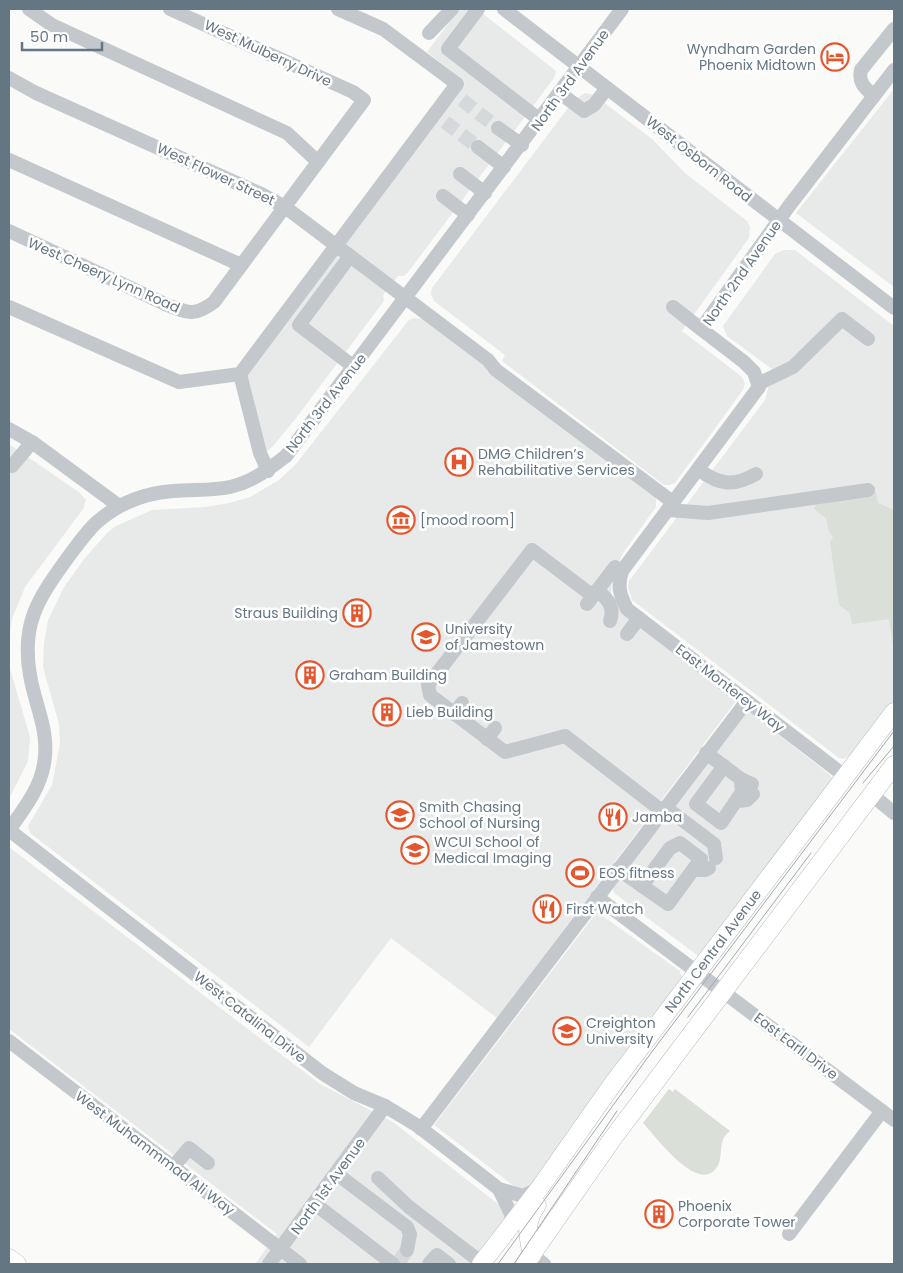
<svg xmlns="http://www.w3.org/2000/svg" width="903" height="1273" font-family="Poppins,sans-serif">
<rect width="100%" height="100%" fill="#fafaf8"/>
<g fill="#e8e9e9">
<path d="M459,9H477L556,71L554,78L409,271L404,276H398L383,295L384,301L296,418L274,445L264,454L242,379L465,82L427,52Z"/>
<path d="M894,89V287L796,213Z"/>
<path d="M585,93L594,95L652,139L685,173L747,221L750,227L749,238L682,331L741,376L745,383L743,390L675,483L670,485H664L502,361L505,355L434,301L431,294L432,288L574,100Z"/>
<path d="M784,250H795L894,326V700L853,754L843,759L839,758L632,600L628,587L629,581L765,400L773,370L727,336L723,326L775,254Z"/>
<path d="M413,318L423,319L656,497V507L623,553L612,578L611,596L622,613L736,701L497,1018L391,938L309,1047L30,833L28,826L52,785L60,744L59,724L43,667L44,643L48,620L64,587L85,558L107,533L116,526L152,510L205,507L229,503L250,497L279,480L296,464L408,321Z"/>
<path d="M9,444L80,493L86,500L83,509L25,587L12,619L9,641Z"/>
<path d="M9,665L30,737L28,761L9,799Z"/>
<path d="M745,708L830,775L833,780L701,955H697L614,893L613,887Z"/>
<path d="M9,847L320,1084L393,1122L507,1211L509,1214L476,1264H255L277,1234L9,1029Z"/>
<path d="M597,912L680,971L683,980L532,1189H518L434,1125Z"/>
</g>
<g fill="#dadfd7">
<path d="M876,492L878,503L894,510V652L889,619L852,624L850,613L839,605L830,542L833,537L829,531L826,518L814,509L818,501Z"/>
<path d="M669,1089L673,1092L675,1089L730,1131C718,1140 723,1151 719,1163C702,1201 655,1135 643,1123Z"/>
</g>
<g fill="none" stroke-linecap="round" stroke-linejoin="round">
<g stroke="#d5d9db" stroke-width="14" stroke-dasharray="14 7" stroke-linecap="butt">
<path d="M462,100L498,128"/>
<path d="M445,122L478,147"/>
<path d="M399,1262L407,1250"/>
</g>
<g stroke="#b5babe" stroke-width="19">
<g id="major">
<path d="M532,1255C528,1236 524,1222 537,1205"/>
<path d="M9,1258L17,1264"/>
<path d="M481,1264L539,1189L612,1085L894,712"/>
<path d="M525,1264L613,1138L894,765"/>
</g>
</g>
<g stroke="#c3c8cc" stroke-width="14">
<path d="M29,9L52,25L287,133L318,162"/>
<path d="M478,9L448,49L540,120"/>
<path d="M504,9L894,308"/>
<path d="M429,33L452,9"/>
<path d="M9,78L36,93L261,194L285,207L488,360L496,370L674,503"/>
<path d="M560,93L584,111L594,105L607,88"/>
<path d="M874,96C865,88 858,83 861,70L894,29"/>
<path d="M498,128L522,145"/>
<path d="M478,147L504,167"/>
<path d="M9,160L241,265"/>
<path d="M460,174L485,193"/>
<path d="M443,196L468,215"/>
<path d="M9,231L165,304C188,313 194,317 214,302L364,100L353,92L170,9"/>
<path d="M350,256L299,325L354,367"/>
<path d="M9,307L179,382L240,374L457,84L383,29L338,9"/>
<path d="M673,307L701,329"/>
<path d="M240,374L260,453L268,471"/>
<path d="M758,384L793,367L842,319L868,339"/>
<path d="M9,429L32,442L119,506"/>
<path d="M12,466L32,442"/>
<path d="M699,470C720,485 733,487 756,474"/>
<path d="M668,510L708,513L868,490"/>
<path d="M597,590C608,599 615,607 610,621"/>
<path d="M593,596L532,550L428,685L430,695L505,752L565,736L662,811"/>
<path d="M587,604L615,567L622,571"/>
<path d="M627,634L639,618"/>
<path d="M454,714L462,703"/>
<path d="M487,739L495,728"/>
<path d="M706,753L741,779L752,784"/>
<path d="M724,766L696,804L721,823L742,792L741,779"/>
<path d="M846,777L627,609C620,595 617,587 622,571L759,387L754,372L744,362L701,329L789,206L894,70"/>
<path d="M872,795L894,813"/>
<path d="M738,801L747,800L753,794"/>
<path d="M665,807L714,844L716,858"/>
<path d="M9,830C23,810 40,789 44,764C50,731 35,706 30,675C21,624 38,599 66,560C76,547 85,533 97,522C119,503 145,493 173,491C192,489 211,491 230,487C252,482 269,469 286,456L622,9"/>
<path d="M9,830L322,1073L354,1093L385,1106L418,1126L499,1189L523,1196L538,1189"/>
<path d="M618,869L668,904L701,859L680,843L670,848L642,886"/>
<path d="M693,870H705L709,868"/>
<path d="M597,897L894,1120"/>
<path d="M9,1041L300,1264"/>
<path d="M421,1129L747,701"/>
<path d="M173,1167L189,1148L208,1163"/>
<path d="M337,1174L407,1227L410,1234L407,1250"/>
<path d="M378,1178L409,1207L482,1263"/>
<path d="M499,1189L511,1214L512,1225"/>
<path d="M315,1204L393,1264"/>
<path d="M789,1234L882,1111"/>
<path d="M532,1255L544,1264"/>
<path d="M269,1264L385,1106"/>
<path d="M429,1264L437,1255L449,1264"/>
</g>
<use href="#major" stroke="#fff" stroke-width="18"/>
<g stroke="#a2aab0" stroke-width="1">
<path d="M863,783L894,746"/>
<path d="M688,1017L811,853"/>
<path d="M498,1264L651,1053L894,731"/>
<path d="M514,1264L617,1111"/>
</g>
</g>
<defs>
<g id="hotel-ring" transform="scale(1.4375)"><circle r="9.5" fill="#fff" stroke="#e4572e" stroke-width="1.5"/><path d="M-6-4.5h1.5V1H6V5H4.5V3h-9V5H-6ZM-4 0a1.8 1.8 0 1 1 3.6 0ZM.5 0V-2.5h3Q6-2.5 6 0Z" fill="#e4572e"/></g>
<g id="hospital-ring" transform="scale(1.4375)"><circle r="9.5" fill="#fff" stroke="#e4572e" stroke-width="1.5"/><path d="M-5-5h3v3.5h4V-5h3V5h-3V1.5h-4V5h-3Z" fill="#e4572e"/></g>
<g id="museum-ring" transform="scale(1.4375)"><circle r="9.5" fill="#fff" stroke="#e4572e" stroke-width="1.5"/><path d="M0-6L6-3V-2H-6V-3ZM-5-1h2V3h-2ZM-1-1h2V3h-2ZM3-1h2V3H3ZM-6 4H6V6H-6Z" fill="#e4572e"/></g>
<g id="building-ring" transform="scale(1.4375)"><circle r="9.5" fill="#fff" stroke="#e4572e" stroke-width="1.5"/><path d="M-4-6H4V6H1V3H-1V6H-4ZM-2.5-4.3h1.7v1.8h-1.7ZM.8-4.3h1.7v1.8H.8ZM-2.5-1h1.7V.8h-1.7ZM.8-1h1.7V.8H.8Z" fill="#e4572e"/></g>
<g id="university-ring" transform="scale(1.4375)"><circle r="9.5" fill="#fff" stroke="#e4572e" stroke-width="1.5"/><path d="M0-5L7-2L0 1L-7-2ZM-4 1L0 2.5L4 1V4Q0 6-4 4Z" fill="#e4572e"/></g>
<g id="restaurant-ring" transform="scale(1.4375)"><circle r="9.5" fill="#fff" stroke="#e4572e" stroke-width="1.5"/><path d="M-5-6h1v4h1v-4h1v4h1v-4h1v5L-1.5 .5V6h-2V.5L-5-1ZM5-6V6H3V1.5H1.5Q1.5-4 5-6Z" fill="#e4572e"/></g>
<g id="stadium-ring" transform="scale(1.4375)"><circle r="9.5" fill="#fff" stroke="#e4572e" stroke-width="1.5"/><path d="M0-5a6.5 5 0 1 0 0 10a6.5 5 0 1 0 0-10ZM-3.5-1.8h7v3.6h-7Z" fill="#e4572e"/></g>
</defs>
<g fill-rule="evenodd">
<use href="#hotel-ring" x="835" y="57"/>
<use href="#hospital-ring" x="459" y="462"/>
<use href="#museum-ring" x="401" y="520"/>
<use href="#building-ring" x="357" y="613"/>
<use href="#university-ring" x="426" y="637"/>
<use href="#building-ring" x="310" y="675"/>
<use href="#building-ring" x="387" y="712"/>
<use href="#university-ring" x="400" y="815"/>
<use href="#restaurant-ring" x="613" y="817"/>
<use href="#university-ring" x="415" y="850"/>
<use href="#stadium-ring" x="580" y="873"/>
<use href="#restaurant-ring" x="547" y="909"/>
<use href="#university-ring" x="567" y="1031"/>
<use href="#building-ring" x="659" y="1214"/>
</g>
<g text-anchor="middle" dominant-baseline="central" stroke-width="5" stroke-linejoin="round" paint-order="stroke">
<g font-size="14" fill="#657683" stroke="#fff" text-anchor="start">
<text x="816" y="49" text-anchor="end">Wyndham Garden<tspan x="816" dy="16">Phoenix Midtown</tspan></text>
<text x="478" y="454">DMG Children’s<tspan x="478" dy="16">Rehabilitative Services</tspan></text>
<text x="420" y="520">[mood room]</text>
<text x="338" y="613" text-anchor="end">Straus Building</text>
<text x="445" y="629">University<tspan x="445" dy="16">of Jamestown</tspan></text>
<text x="329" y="675">Graham Building</text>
<text x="406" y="712">Lieb Building</text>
<text x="419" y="807">Smith Chasing<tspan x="419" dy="16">School of Nursing</tspan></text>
<text x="632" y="817">Jamba</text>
<text x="434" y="842">WCUI School of<tspan x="434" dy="16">Medical Imaging</tspan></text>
<text x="599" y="873">EOS fitness</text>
<text x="566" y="909">First Watch</text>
<text x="586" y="1023">Creighton<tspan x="586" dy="16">University</tspan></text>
<text x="678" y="1206">Phoenix<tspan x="678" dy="16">Corporate Tower</tspan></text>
</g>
<g font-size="14" fill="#657683" stroke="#fff">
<text transform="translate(268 53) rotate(25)">West Mulberry Drive</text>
<text transform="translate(570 80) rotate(-54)">North 3rd Avenue</text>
<text transform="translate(699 159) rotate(38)">West Osborn Road</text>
<text transform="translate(216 174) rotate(25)">West Flower Street</text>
<text transform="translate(742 273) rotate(-55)">North 2nd Avenue</text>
<text transform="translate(104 275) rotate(24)">West Cheery Lynn Road</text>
<text transform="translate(326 403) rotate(-52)">North 3rd Avenue</text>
<text transform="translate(730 688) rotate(38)">East Monterey Way</text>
<text transform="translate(713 951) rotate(-53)">North Central Avenue</text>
<text transform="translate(250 1017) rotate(38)">West Catalina Drive</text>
<text transform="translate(796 1046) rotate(37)">East Earll Drive</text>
<text transform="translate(155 1153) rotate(37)">West Muhammmad Ali Way</text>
<text transform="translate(328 1186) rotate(-54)">North 1st Avenue</text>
</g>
</g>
<rect width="903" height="1273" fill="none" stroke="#657683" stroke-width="20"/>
<path d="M22 42v8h80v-8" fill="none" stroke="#657683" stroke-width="2.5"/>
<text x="30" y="42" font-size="15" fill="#657683" stroke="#ffffff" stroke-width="4" paint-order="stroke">50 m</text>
</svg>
